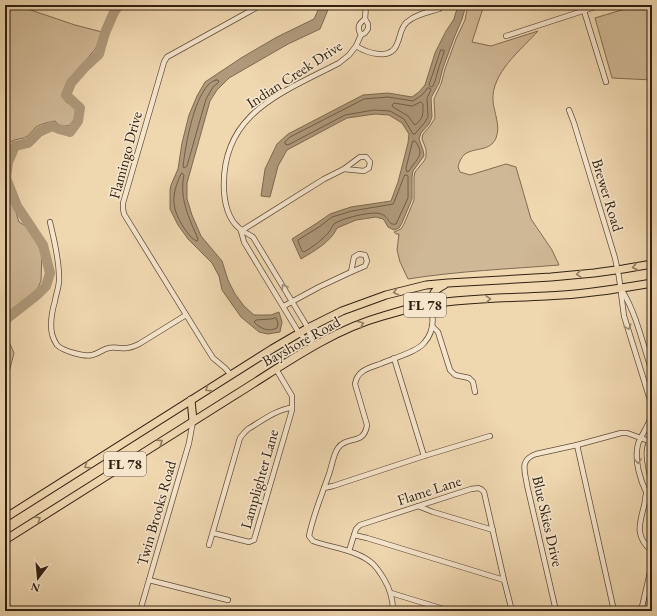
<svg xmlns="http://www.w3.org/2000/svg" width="657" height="616" font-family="'EB Garamond',serif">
<rect width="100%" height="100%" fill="#efd7b0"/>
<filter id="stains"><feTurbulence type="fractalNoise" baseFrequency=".005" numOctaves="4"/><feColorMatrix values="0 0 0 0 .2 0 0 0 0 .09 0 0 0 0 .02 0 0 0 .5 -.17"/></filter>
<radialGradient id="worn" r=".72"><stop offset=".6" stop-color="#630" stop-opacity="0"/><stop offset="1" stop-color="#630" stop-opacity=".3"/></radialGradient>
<g fill="#cfb895" stroke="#806c54">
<path d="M5,5H16L75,25L102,32L96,48L66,84L64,96L66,102L75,107L77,117L70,125L61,127L55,121C49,122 41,124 36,127C32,131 29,136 24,138C19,139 15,139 11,142L5,136Z"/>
<path d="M468,5H484L472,42L491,46L538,31C521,50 491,73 493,101C494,113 501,126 496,138C490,152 475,147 465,154C461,157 459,163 458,167L460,172L470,175L506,164L516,167L531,219L552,250L559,265C509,269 458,271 408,279L400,262L397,250L399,234H396L394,232L401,229L404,224L414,200V177L415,172L424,161L426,157V149L422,139L423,134L430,126L435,118L434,99L441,84L445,69L456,39L465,20Z"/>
<path d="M638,5H652V80L612,78L595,18Z"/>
<path d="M5,167H6L11,190L17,216L19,222L30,229L42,253L41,281L37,290L33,295L13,308L10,315L6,335L14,353L5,388Z"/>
<path d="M5,600L16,611H5Z"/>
</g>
<g fill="#ae997a" stroke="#7c6950">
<path d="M320,5H330L320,29L288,44L229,78L217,90L210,101L187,183V199L192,215L201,236L222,261L228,280L235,294L244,306L254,315H271L279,312L282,322L280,332L268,334L259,332L241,317L222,290L219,276L212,263L188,239L178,225L170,209V190L171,185L178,169L182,143L189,115L197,96L205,82L241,58L277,37L314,19L319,8Z"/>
<path d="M458,5H466L462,19L454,38L443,68L439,83L431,98L432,117L429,124L421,133L419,139L423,150L424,156L413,171L412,177V199L402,223L399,228L394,230L388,227L384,220L383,219L376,217L356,220L337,228C331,242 314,251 301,259L292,239L317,223L330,214L351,207L391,201L398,182L408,143L409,134L402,123L389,115L375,114L347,118L287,150L278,166L270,197L261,196L265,169L277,144L288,134L363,95L388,93L412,97L419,92L425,85L435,53L446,31L454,19Z"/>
</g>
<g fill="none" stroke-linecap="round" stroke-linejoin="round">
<g stroke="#6f5d46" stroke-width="1">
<path d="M441,50H444V52L439,67L435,81L433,86L431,87L429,85L439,55Z"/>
<path d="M216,80H218L219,82L213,87L206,99L187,166L184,168L183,166C186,143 193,102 208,85C210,83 213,81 216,80Z"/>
<path d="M428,88H430L431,90L427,98L428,117L425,122L415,134H413L404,119L390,111L374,110L345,115L288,145L285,144V142L290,137L364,99L388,97L413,101L422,95Z"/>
<path d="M421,102L423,104C423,114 424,118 415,125L414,124L408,116L393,107L392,105L394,103L412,106Z"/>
<path d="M413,141H415C426,155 416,159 409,171L407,172L406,169Z"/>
<path d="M182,173L184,175C179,198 189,218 198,239L197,241C191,239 188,233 184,228C171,208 171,195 181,174Z"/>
<path d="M405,175H407L408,176V198L396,224C386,226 391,214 376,213C366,213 342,218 334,224C332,226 331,230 329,232C321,241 314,246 304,252L302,251L298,241V240L319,227L332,217L352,211L393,204Z"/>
<path d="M276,318L278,323L277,328C268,332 261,329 254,322L256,320L271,319Z"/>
</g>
<path stroke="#ae997a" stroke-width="10" d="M5,320L38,294L46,286L50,273L43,245L17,206L6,178L8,162L15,146L28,143L39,132L52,126L59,129L70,132L78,121L80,108L66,95L71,83L85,67L99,54L105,33L114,12L119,5"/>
<g stroke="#604e3a" stroke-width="6">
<g id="street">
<path d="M252,5V10L261,5"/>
<path d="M584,11L606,82"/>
<path d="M361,35C357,28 358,24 365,19"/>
<path d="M506,36L601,5"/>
<path d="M356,46C367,53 391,61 397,44C401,36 400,28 407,22C416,14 429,12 439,9"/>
<path d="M569,110L574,123L615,258L619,277L624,316L651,403C651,409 652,416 649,422C646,429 641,436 638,444C634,460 640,480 647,494"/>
<path d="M360,157H366L370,162L369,168L364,171L344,169Z"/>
<path d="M50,222C54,240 59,258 59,277C60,285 56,293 55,301C52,311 50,324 52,334C53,338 55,342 57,345C63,351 84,357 92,355C98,354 103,349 109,348C113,347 117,348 121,348C127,349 133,347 139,344L186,315"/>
<path d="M241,231L244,242L299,333L312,346"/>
<path d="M241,231L324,179L344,169"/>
<path d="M359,254L365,255L367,261L365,266L351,272L354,257Z"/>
<path d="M623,292C637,316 643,345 652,372"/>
<path d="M284,306L319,287L351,272"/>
<path d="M432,326L438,332L450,370L455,375L469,378L473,382L475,392"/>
<path d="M313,347L308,328L253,237C250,235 246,233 243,231C230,223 225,206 224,191C220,113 282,93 339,63L349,55L356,46L361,35L365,33L368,29V24L365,19L366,5"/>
<path d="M394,358L424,456"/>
<path d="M231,375L225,368L213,358L206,347L124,214L123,209V203L164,62L167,57L252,10"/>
<path d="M652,435C645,448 646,456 649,471C650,475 651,481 650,486C650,489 647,491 646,494C645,498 645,503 644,506C639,525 635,537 652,551"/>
<path d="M577,445L614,611"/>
<path d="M324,488L333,486L424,456L490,436"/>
<path d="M418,506L433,512L493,530"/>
<path d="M213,533L249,542L254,540L292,410V396L276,369"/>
<path d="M354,535L367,538L504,580"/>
<path d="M209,545L240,438L244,433L248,429C260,422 279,408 292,408"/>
<path d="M349,551L356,529L360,525L471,489C477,488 480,487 484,492L504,580L512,611"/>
<path d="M149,580L204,594L228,600"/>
<path d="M391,593L450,611"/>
<path d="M140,611L189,443L193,421"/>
<path d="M393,611C393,599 390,589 384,579C381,574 377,568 373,564C358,550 332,548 313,541L309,536C313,515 322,495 329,474C332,466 333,455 338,448C347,435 364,446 367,425L355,384C357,371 368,368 380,364C391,359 417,352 424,343C434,332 434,317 430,304"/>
<path d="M556,611L527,485C525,471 519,460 536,454L577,445L621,433H627L649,441"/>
<path d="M641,611L652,564"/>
</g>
</g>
<g stroke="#302112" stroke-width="9">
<g id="primary">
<path d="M430,304C433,293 434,290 444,285"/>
<path d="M191,400L193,421"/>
<path d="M5,518L272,349L308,328L342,311L386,295L426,285L448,283L551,277L594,273L623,269L652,264"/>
<path d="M5,540C82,492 158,443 235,395C282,366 329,331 383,316C399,311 415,307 431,304C469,298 508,298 546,296C581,295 617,289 652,283"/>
</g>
</g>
<use href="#street" stroke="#f5e5cc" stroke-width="4.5"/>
<use href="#primary" stroke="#efd7b0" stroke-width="7"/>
</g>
<defs><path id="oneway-chevron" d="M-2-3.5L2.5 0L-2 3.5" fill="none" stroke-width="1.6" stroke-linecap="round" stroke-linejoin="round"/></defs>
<g stroke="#907c61">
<use href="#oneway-chevron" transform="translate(635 267) rotate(169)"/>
<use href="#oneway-chevron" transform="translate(579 274) rotate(175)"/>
<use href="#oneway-chevron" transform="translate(396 292) rotate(166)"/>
<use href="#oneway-chevron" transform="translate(488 299) rotate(-3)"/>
<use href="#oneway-chevron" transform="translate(361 324) rotate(-23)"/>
<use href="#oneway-chevron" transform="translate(208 389) rotate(148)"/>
<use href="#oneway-chevron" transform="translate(160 442) rotate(-33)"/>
<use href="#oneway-chevron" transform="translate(87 466) rotate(148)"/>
<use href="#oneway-chevron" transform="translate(38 519) rotate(-32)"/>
</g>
<g stroke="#9c8d78">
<use href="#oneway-chevron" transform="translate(284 287) rotate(-121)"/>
<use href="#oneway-chevron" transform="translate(628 327) rotate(73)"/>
<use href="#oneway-chevron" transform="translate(638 461) rotate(84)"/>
</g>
<g text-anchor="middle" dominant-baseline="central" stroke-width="3.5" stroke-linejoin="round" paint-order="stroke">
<g fill="#f5e5cc" stroke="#6b5c4a" stroke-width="1">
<rect x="404" y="293" width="42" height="24" rx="3"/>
<rect x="104" y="452" width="42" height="24" rx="3"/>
</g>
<g font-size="14" font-weight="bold" fill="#302112">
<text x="425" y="305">FL 78</text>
<text x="125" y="464">FL 78</text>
</g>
<g font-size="15" fill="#302112" stroke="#f5e5cc">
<text transform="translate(294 74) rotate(-33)">Indian Creek Drive</text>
<text transform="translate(125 155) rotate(-75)">Flamingo Drive</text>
<text transform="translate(608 195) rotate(73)">Brewer Road</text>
<text transform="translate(301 341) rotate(-29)">Bayshore Road</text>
<text transform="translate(259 479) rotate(-74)">Lamplighter Lane</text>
<text transform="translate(429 490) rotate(-18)">Flame Lane</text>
<text transform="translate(156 513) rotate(-74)">Twin Brooks Road</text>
<text transform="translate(548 521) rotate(77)">Blue Skies Drive</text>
</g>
</g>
<rect width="657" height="616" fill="none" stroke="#efd7b0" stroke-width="20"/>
<rect x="6" y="6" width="645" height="604" fill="none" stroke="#302112" stroke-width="2"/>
<rect x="10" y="10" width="637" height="596" fill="none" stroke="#302112"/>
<g transform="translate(38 578) rotate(196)" stroke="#f5e5cc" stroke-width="3" paint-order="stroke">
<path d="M0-3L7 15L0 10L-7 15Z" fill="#302112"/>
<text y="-6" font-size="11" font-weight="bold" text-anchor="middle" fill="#302112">N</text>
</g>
<rect width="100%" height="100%" filter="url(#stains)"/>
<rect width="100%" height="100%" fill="url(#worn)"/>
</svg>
